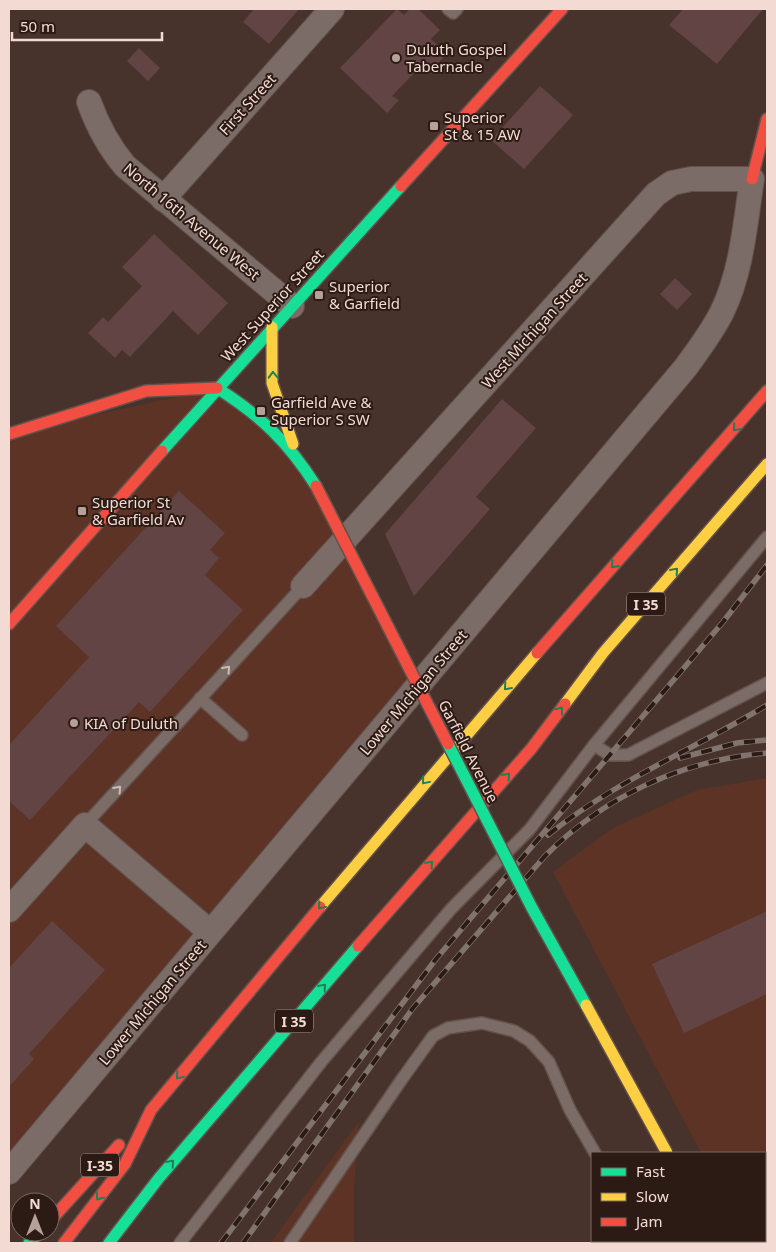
<svg xmlns="http://www.w3.org/2000/svg" width="776" height="1252" font-family="'Noto Sans',sans-serif">
<rect width="100%" height="100%" fill="#47332c"/>
<g fill="#5c3324">
<path d="M217,388L276,430L423,680L9,1171V434Z"/>
<path d="M767,778V1243H749L748,1241H765V1153H701L553,872L613,828L697,790Z"/>
<path d="M359,1121L354,1189V1243H271Z"/>
</g>
<g fill="#614443">
<path d="M254,9H299L269,44L243,22Z"/>
<path d="M397,9L404,15L410,9H418L440,30L431,39L447,54L432,69L425,62L392,96L399,100L387,113L340,68Z"/>
<path d="M683,9H763L717,64L669,25Z"/>
<path d="M139,48L160,68L148,81L127,61Z"/>
<path d="M540,86L573,115L524,169L491,140Z"/>
<path d="M154,234L228,303L198,335L173,311L130,357L122,350L115,358L88,333L103,317L108,322L142,286L122,267Z"/>
<path d="M675,278L692,294L677,310L660,294Z"/>
<path d="M502,399L536,428L476,497L490,509L414,596L385,534Z"/>
<path d="M179,491L225,533L210,550L219,558L205,575L243,610L150,712L139,702L30,820L9,801V745L89,657L56,626Z"/>
<path d="M767,911V994L684,1033L652,964Z"/>
<path d="M52,921L105,970L29,1054L34,1059L9,1087V968Z"/>
</g>
<g fill="none" stroke-linecap="round" stroke-linejoin="round">
<g stroke="#63514b" stroke-width="14">
<g id="lane">
<path d="M448,9L453,13L457,9"/>
<path d="M200,698L242,735"/>
<path d="M594,745L610,755H628L767,683"/>
<path d="M85,825L303,586"/>
<path d="M651,1241L653,1243"/>
<path d="M180,1243L322,1061L451,909L530,829L594,745L767,537"/>
<path d="M290,1243L402,1079L433,1036L448,1028L482,1023L514,1031L530,1041L549,1062L570,1110L595,1153"/>
</g>
</g>
<g stroke="#63514b" stroke-width="26">
<g id="street">
<path d="M89,102C98,127 108,146 125,166L292,306"/>
<path d="M163,199L332,9"/>
<path d="M9,910L85,825L210,932"/>
<path d="M9,1172L686,367C699,349 712,332 722,312C742,271 745,224 752,179H691L672,183L656,194L303,586"/>
</g>
</g>
<g stroke="#63514b" stroke-width="14">
<g id="fast">
<path d="M217,388C261,416 288,442 316,486"/>
<path d="M162,451L401,186"/>
<path d="M29,1243L40,1232"/>
<path d="M109,1243L159,1178L358,946"/>
</g>
</g>
<g stroke="#63514b" stroke-width="14">
<g id="slow">
<path d="M272,327V383L293,444"/>
<path d="M565,704L603,653L767,464"/>
<path d="M320,907L537,653"/>
<path d="M715,1241L716,1243"/>
</g>
</g>
<g stroke="#63514b" stroke-width="14">
<g id="jam">
<path d="M752,179L767,119"/>
<path d="M401,186L562,9"/>
<path d="M9,434L146,391L217,388"/>
<path d="M9,624L162,451"/>
<path d="M537,653L767,391"/>
<path d="M358,946L531,749L565,704"/>
<path d="M50,1221L119,1145"/>
<path d="M64,1243L125,1164L151,1110L320,907"/>
</g>
</g>
<use href="#lane" stroke="#7c6c67" stroke-width="11"/>
<use href="#street" stroke="#7c6c67" stroke-width="24"/>
<use href="#fast" stroke="#16e098" stroke-width="11"/>
<use href="#slow" stroke="#ffcf43" stroke-width="11"/>
<use href="#jam" stroke="#f24e42" stroke-width="11"/>
<g stroke="#81736d" stroke-width="5.5">
<g id="rail">
<path d="M680,758L737,743L767,740"/>
<path d="M548,835C618,779 693,750 767,705"/>
<path d="M221,1243L436,959L723,622L767,565"/>
<path d="M243,1243L413,1008L545,856C605,796 682,760 767,753"/>
</g>
</g>
<use href="#rail" stroke="#2c1b15" stroke-width="4" stroke-dasharray="11" stroke-linecap="butt"/>
<g stroke="#63514b" stroke-width="14" stroke-linecap="butt">
<path id="fast-bridge" d="M448,744L532,908L586,1005"/>
</g>
<g stroke="#63514b" stroke-width="14" stroke-linecap="butt">
<path id="slow-bridge" d="M586,1005L667,1153"/>
</g>
<g stroke="#63514b" stroke-width="14" stroke-linecap="butt">
<path id="jam-bridge" d="M316,486L448,744"/>
</g>
<use href="#fast-bridge" stroke="#16e098" stroke-width="11"/>
<use href="#slow-bridge" stroke="#ffcf43" stroke-width="11"/>
<use href="#jam-bridge" stroke="#f24e42" stroke-width="11"/>
</g>
<defs><path id="oneway-chevron" d="M-2-3.5L2.5 0L-2 3.5" fill="none" stroke-width="1.6" stroke-linecap="round" stroke-linejoin="round" transform="scale(1.25)"/></defs>
<g stroke="#217e56">
<use href="#oneway-chevron" transform="translate(273 375) rotate(-92)"/>
<use href="#oneway-chevron" transform="translate(736 428) rotate(130)"/>
<use href="#oneway-chevron" transform="translate(614 565) rotate(132)"/>
<use href="#oneway-chevron" transform="translate(675 571) rotate(-49)"/>
<use href="#oneway-chevron" transform="translate(507 687) rotate(131)"/>
<use href="#oneway-chevron" transform="translate(560 710) rotate(-53)"/>
<use href="#oneway-chevron" transform="translate(507 776) rotate(-49)"/>
<use href="#oneway-chevron" transform="translate(425 781) rotate(130)"/>
<use href="#oneway-chevron" transform="translate(430 864) rotate(-48)"/>
<use href="#oneway-chevron" transform="translate(321 906) rotate(130)"/>
<use href="#oneway-chevron" transform="translate(323 987) rotate(-49)"/>
<use href="#oneway-chevron" transform="translate(179 1076) rotate(130)"/>
<use href="#oneway-chevron" transform="translate(171 1163) rotate(-49)"/>
<use href="#oneway-chevron" transform="translate(99 1197) rotate(127)"/>
</g>
<g stroke="#cfbab3">
<use href="#oneway-chevron" transform="translate(227 669) rotate(-48)"/>
<use href="#oneway-chevron" transform="translate(118 789) rotate(-48)"/>
</g>
<g fill="#b7a099" stroke="#2c1b15" stroke-width="2">
<circle cx="396" cy="58" r="5"/>
<rect x="429" y="121" width="10" height="10" rx="2.5"/>
<rect x="314" y="290" width="10" height="10" rx="2.5"/>
<rect x="256" y="406" width="10" height="10" rx="2.5"/>
<rect x="77" y="506" width="10" height="10" rx="2.5"/>
<circle cx="74" cy="723" r="5"/>
</g>
<g text-anchor="middle" dominant-baseline="central" stroke-width="4" stroke-linejoin="round" paint-order="stroke">
<g fill="#2c1b15" stroke="#b7a19a" stroke-width="1">
<rect x="627" y="592.5" width="38" height="23" rx="4"/>
<rect x="275" y="1009.5" width="38" height="23" rx="4"/>
<rect x="81" y="1153.5" width="38" height="23" rx="4"/>
</g>
<g font-size="14" font-weight="bold" fill="#f3dbd3">
<text x="646" y="604">I 35</text>
<text x="294" y="1021">I 35</text>
<text x="100" y="1165">I-35</text>
</g>
<g font-size="15" fill="#f3dbd3" stroke="#2c1b15" text-anchor="start">
<text x="406" y="49">Duluth Gospel<tspan x="406" dy="17">Tabernacle</tspan></text>
<text x="444" y="117">Superior<tspan x="444" dy="17">St &amp; 15 AW</tspan></text>
<text x="329" y="286">Superior<tspan x="329" dy="17">&amp; Garfield</tspan></text>
<text x="271" y="402">Garfield Ave &amp;<tspan x="271" dy="17">Superior S SW</tspan></text>
<text x="92" y="502">Superior St<tspan x="92" dy="17">&amp; Garfield Av</tspan></text>
<text x="84" y="723">KIA of Duluth</text>
</g>
<g font-size="15" fill="#f3dbd3" stroke="#2c1b15">
<text transform="translate(247 104) rotate(-48)">First Street</text>
<text transform="translate(192 221) rotate(40)">North 16th Avenue West</text>
<text transform="translate(272 305) rotate(-48)">West Superior Street</text>
<text transform="translate(534 330) rotate(-48)">West Michigan Street</text>
<text transform="translate(413 692) rotate(-50)">Lower Michigan Street</text>
<text transform="translate(469 751) rotate(63)">Garfield Avenue</text>
<text transform="translate(152 1002) rotate(-50)">Lower Michigan Street</text>
</g>
</g>
<rect width="776" height="1252" fill="none" stroke="#f3dbd3" stroke-width="20"/>
<rect x="591" y="1152" width="175" height="90" fill="#2c1b15" stroke="#7c6861"/>
<rect x="601" y="1168" width="25" height="8" fill="#16e098" stroke="#7c6861"/>
<text x="636" y="1177" font-size="15" fill="#f3dbd3">Fast</text>
<rect x="601" y="1193" width="25" height="8" fill="#ffcf43" stroke="#7c6861"/>
<text x="636" y="1202" font-size="15" fill="#f3dbd3">Slow</text>
<rect x="601" y="1218" width="25" height="8" fill="#f24e42" stroke="#7c6861"/>
<text x="636" y="1227" font-size="15" fill="#f3dbd3">Jam</text>
<g transform="translate(35 1217)"><circle r="24" fill="#2c1b15" stroke="#7c6861"/>
<path d="M0-4L9 19L0 12L-9 19Z" fill="#b7a099"/>
<text y="-8" font-size="14" font-weight="bold" text-anchor="middle" fill="#f3dbd3">N</text>
</g>
<path d="M12 32v8h150v-8" fill="none" stroke="#f3dbd3" stroke-width="2.5"/>
<text x="20" y="32" font-size="15" fill="#f3dbd3" stroke="#2c1b15" stroke-width="4" paint-order="stroke">50 m</text>
</svg>
